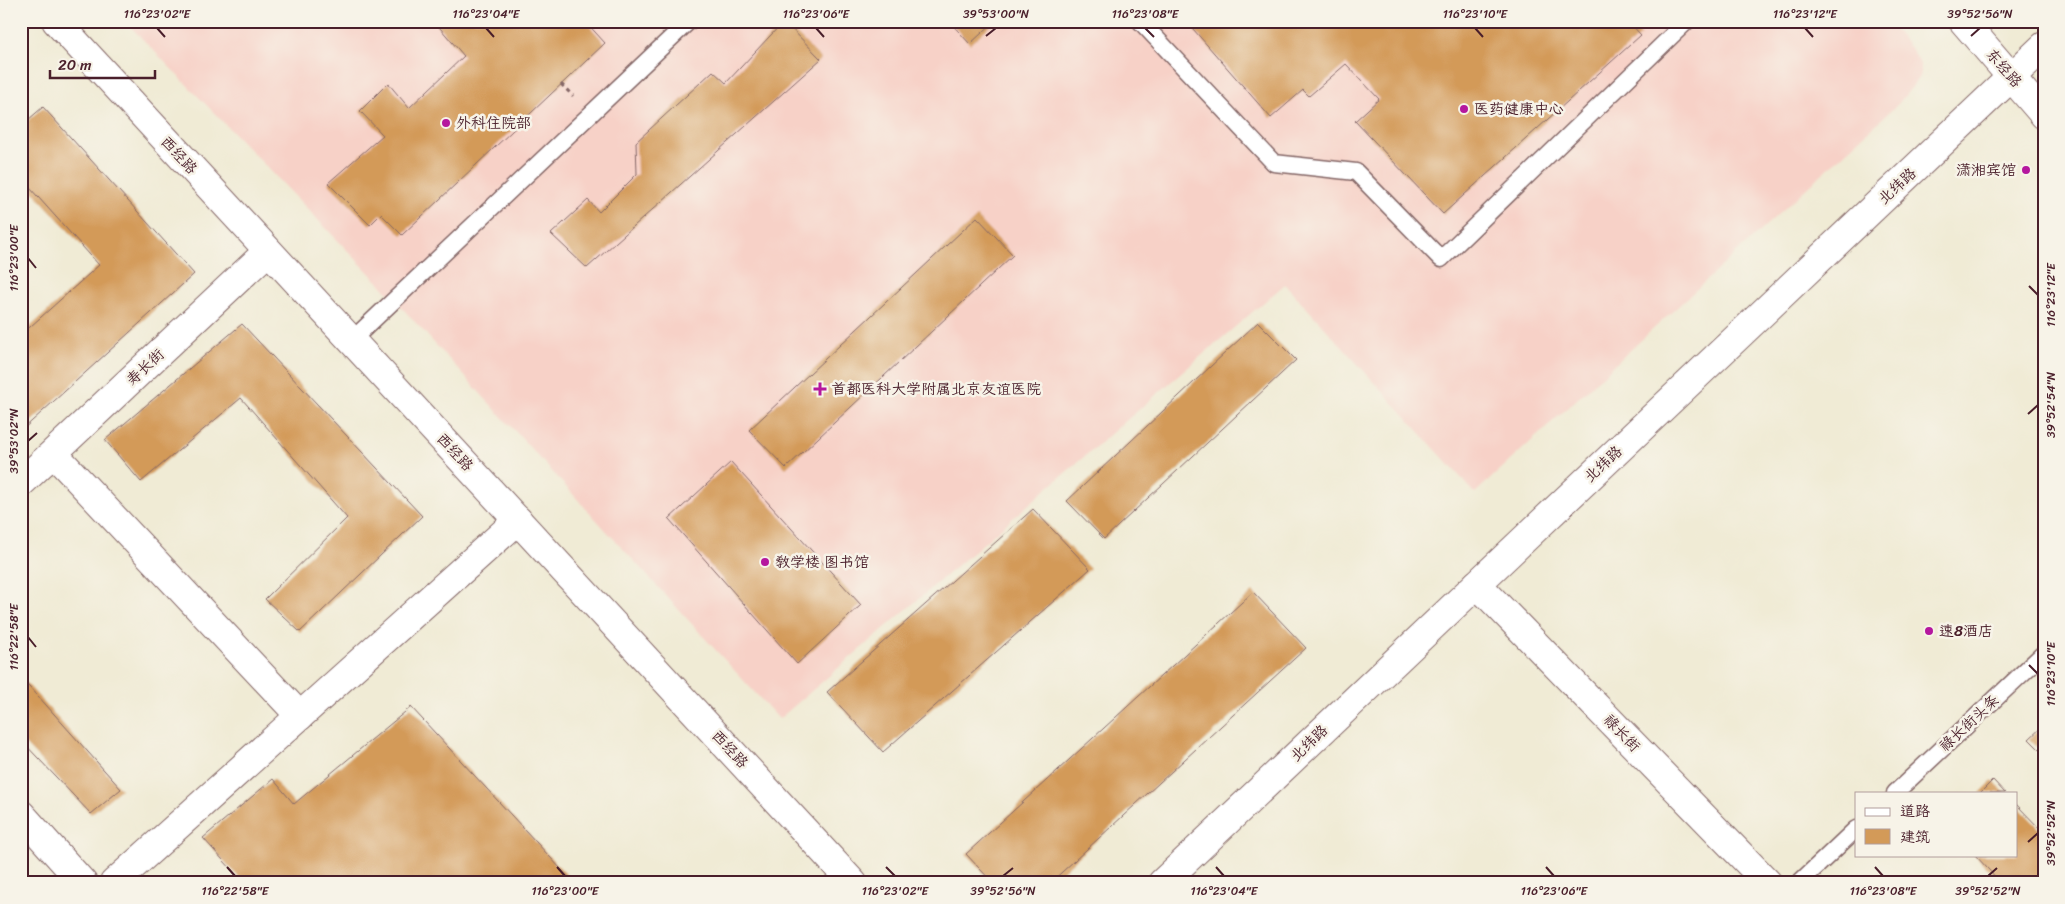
<svg xmlns="http://www.w3.org/2000/svg" width="2065" height="904" font-family="Sriracha,'LXGW WenKai TC',sans-serif">
<rect width="100%" height="100%" fill="#f7f3e8"/>
<filter id="ink" filterUnits="userSpaceOnUse"><feTurbulence type="fractalNoise" baseFrequency=".02" numOctaves="2"/><feDisplacementMap in="SourceGraphic" scale="10" xChannelSelector="R" yChannelSelector="G"/><feConvolveMatrix kernelMatrix="1 2 1 2 8 2 1 2 1" color-interpolation-filters="sRGB"/></filter>
<filter id="wash" filterUnits="userSpaceOnUse"><feTurbulence type="fractalNoise" baseFrequency=".0096" numOctaves="4" result="noise"/><feDisplacementMap in="SourceGraphic" scale="20" xChannelSelector="R" yChannelSelector="G"/><feGaussianBlur stdDeviation="1.12" result="paint"/><feColorMatrix in="noise" values="0 0 0 0 0 0 0 0 0 0 0 0 0 0 0 0 0 1.4 0 .05"/><feComposite in="paint" operator="in"/></filter>
<g filter="url(#wash)">
<rect width="100%" height="100%" fill="#f0ebd5"/>
<path fill="#f7d1c7" d="M125,21H1887L1913,51L1920,64V75L1912,87L1898,104L1475,493L1285,284L779,719L382,286Z"/>
<g id="blocks">
<g fill="#d39a58">
<path d="M434,21H585L605,43L402,235L381,214L370,225L328,183L383,135L360,111L388,83L409,108L464,56Z"/>
<path d="M784,21L821,59L587,268L551,234L588,200L599,212L637,174L636,142L713,71L726,83Z"/>
<path d="M949,21H995L970,44Z"/>
<path d="M1186,21H1628L1641,35L1443,214L1355,121L1379,99L1346,64L1309,96L1303,90L1271,118Z"/>
<path d="M43,107L194,274L21,431V335L99,265L21,178V126Z"/>
<path d="M977,217L1013,255L786,468L749,430Z"/>
<path d="M1258,322L1296,360L1104,539L1067,501Z"/>
<path d="M242,324L422,516L300,632L265,599L347,518L241,398L141,482L105,440Z"/>
<path d="M731,462L861,605L797,664L669,519Z"/>
<path d="M1033,509L1090,569L883,752L827,692Z"/>
<path d="M1253,592L1306,648L1050,883H993L966,854Z"/>
<path d="M21,677L121,789L91,814L21,740Z"/>
<path d="M411,707L574,883H244L203,838L273,779L294,804Z"/>
<path d="M2044,725V754L2029,739Z"/>
<path d="M1993,780L2005,793H1980Z"/>
<path d="M2016,804L2044,833V883H2001L1975,855H2016Z"/>
</g>
</g>
</g>
<g filter="url(#ink)">
<use href="#blocks" fill-opacity="0" stroke="#846666" stroke-width="1"/>
<g fill="none" stroke-linecap="round" stroke-linejoin="round">
<g stroke="#846666" stroke-width="19">
<g id="service">
<path d="M1140,21L1274,163L1356,172L1441,259L1687,21"/>
<path d="M352,340L689,21"/>
<path d="M1895,793L2044,653"/>
<path d="M1799,883L1856,829"/>
</g>
</g>
<g stroke="#846666" stroke-width="30">
<g id="minor">
<path d="M56,21L853,883"/>
<path d="M1963,21L2044,115"/>
<path d="M54,454L300,716"/>
<path d="M21,483L268,251"/>
<path d="M1477,584L1768,883"/>
<path d="M21,814L83,883"/>
<path d="M114,883L518,520"/>
</g>
</g>
<g stroke="#846666" stroke-width="30">
<path id="tertiary" d="M1162,883L2044,46"/>
</g>
<path stroke="#846666" stroke-width="3" stroke-dasharray="4 4" stroke-linecap="butt" d="M561,84L573,96"/>
<use href="#service" stroke="#fff" stroke-width="16"/>
<use href="#minor" stroke="#fff" stroke-width="28"/>
<use href="#tertiary" stroke="#fff" stroke-width="28"/>
</g>
</g>
<path fill="none" stroke="#4a1f2b" stroke-width="2" d="M157,28L165,37M486,28L494,37M816,28L824,37M1145,28L1154,37M1475,28L1483,37M1805,28L1813,37M986,36L996,28M1971,36L1980,28M28,258L36,268M2029,286L2038,295M2028,414L2038,405M28,441L37,433M28,637L36,647M2029,665L2038,674M2028,842L2038,833M227,867L235,876M557,867L565,876M886,867L895,876M1216,867L1224,876M1546,867L1554,876M1875,867L1883,876M1003,876L1013,868M1988,876L1997,868"/>
<g fill="#b5179e" stroke="#f7f3e8" stroke-width="2">
<circle cx="1464" cy="109" r="5"/>
<circle cx="446" cy="123" r="5"/>
<circle cx="2026" cy="170" r="5"/>
<path d="M817.5 381.5h5v5h5v5h-5v5h-5v-5h-5v-5h5z"/>
<circle cx="765" cy="562" r="5"/>
<circle cx="1929" cy="631" r="5"/>
</g>
<g text-anchor="middle" dominant-baseline="central" stroke-width="5" stroke-linejoin="round" paint-order="stroke">
<g font-size="15" fill="#4a1f2b" stroke="#f7f3e8">
<text transform="translate(2004 68) rotate(49)">东经路</text>
<text transform="translate(179 155) rotate(47)">西经路</text>
<text transform="translate(1897 186) rotate(-43)">北纬路</text>
<text transform="translate(145 367) rotate(-43)">寿长街</text>
<text transform="translate(455 452) rotate(47)">西经路</text>
<text transform="translate(1603 464) rotate(-43)">北纬路</text>
<text transform="translate(1969 723) rotate(-43)">禄长街头条</text>
<text transform="translate(1622 733) rotate(46)">禄长街</text>
<text transform="translate(1309 743) rotate(-44)">北纬路</text>
<text transform="translate(730 749) rotate(47)">西经路</text>
</g>
<g font-size="15" fill="#4a1f2b" stroke="#f7f3e8" text-anchor="start">
<text x="1474" y="109">医药健康中心</text>
<text x="456" y="123">外科住院部</text>
<text x="2016" y="170" text-anchor="end">潇湘宾馆</text>
<text x="831" y="389">首都医科大学附属北京友谊医院</text>
<text x="775" y="562">教学楼 图书馆</text>
<text x="1939" y="631">速8酒店</text>
</g>
</g>
<rect width="2065" height="904" fill="none" stroke="#f7f3e8" stroke-width="55"/>
<rect x="1855" y="792" width="162" height="65" fill="#f7f3e8" stroke="#b29e9c"/>
<rect x="1865" y="808" width="25" height="8" fill="#ffffff" stroke="#b29e9c"/>
<text x="1900" y="816" font-size="15" fill="#4a1f2b">道路</text>
<rect x="1865" y="829" width="25" height="15" fill="#d39a58" stroke="#b29e9c"/>
<text x="1900" y="842" font-size="15" fill="#4a1f2b">建筑</text>
<path d="M50 70v8h105v-8" fill="none" stroke="#4a1f2b" stroke-width="2.5"/>
<text x="58" y="70" font-size="15" fill="#4a1f2b" stroke="#f7f3e8" stroke-width="4" paint-order="stroke">20 m</text>
<rect x="28" y="28" width="2010" height="848" fill="none" stroke="#4a1f2b" stroke-width="2"/>
<g font-size="12" text-anchor="middle" fill="#4a1f2b">
<text x="157" y="18">116°23'02"E</text>
<text x="486" y="18">116°23'04"E</text>
<text x="816" y="18">116°23'06"E</text>
<text x="996" y="18">39°53'00"N</text>
<text x="1145" y="18">116°23'08"E</text>
<text x="1475" y="18">116°23'10"E</text>
<text x="1805" y="18">116°23'12"E</text>
<text x="1980" y="18">39°52'56"N</text>
<text transform="translate(14 258) rotate(-90)" y="4">116°23'00"E</text>
<text transform="translate(2051 295) rotate(-90)" y="4">116°23'12"E</text>
<text transform="translate(2051 405) rotate(-90)" y="4">39°52'54"N</text>
<text transform="translate(14 441) rotate(-90)" y="4">39°53'02"N</text>
<text transform="translate(14 637) rotate(-90)" y="4">116°22'58"E</text>
<text transform="translate(2051 674) rotate(-90)" y="4">116°23'10"E</text>
<text transform="translate(2051 833) rotate(-90)" y="4">39°52'52"N</text>
<text x="235" y="895">116°22'58"E</text>
<text x="565" y="895">116°23'00"E</text>
<text x="895" y="895">116°23'02"E</text>
<text x="1003" y="895">39°52'56"N</text>
<text x="1224" y="895">116°23'04"E</text>
<text x="1554" y="895">116°23'06"E</text>
<text x="1883" y="895">116°23'08"E</text>
<text x="1988" y="895">39°52'52"N</text>
</g>
</svg>
